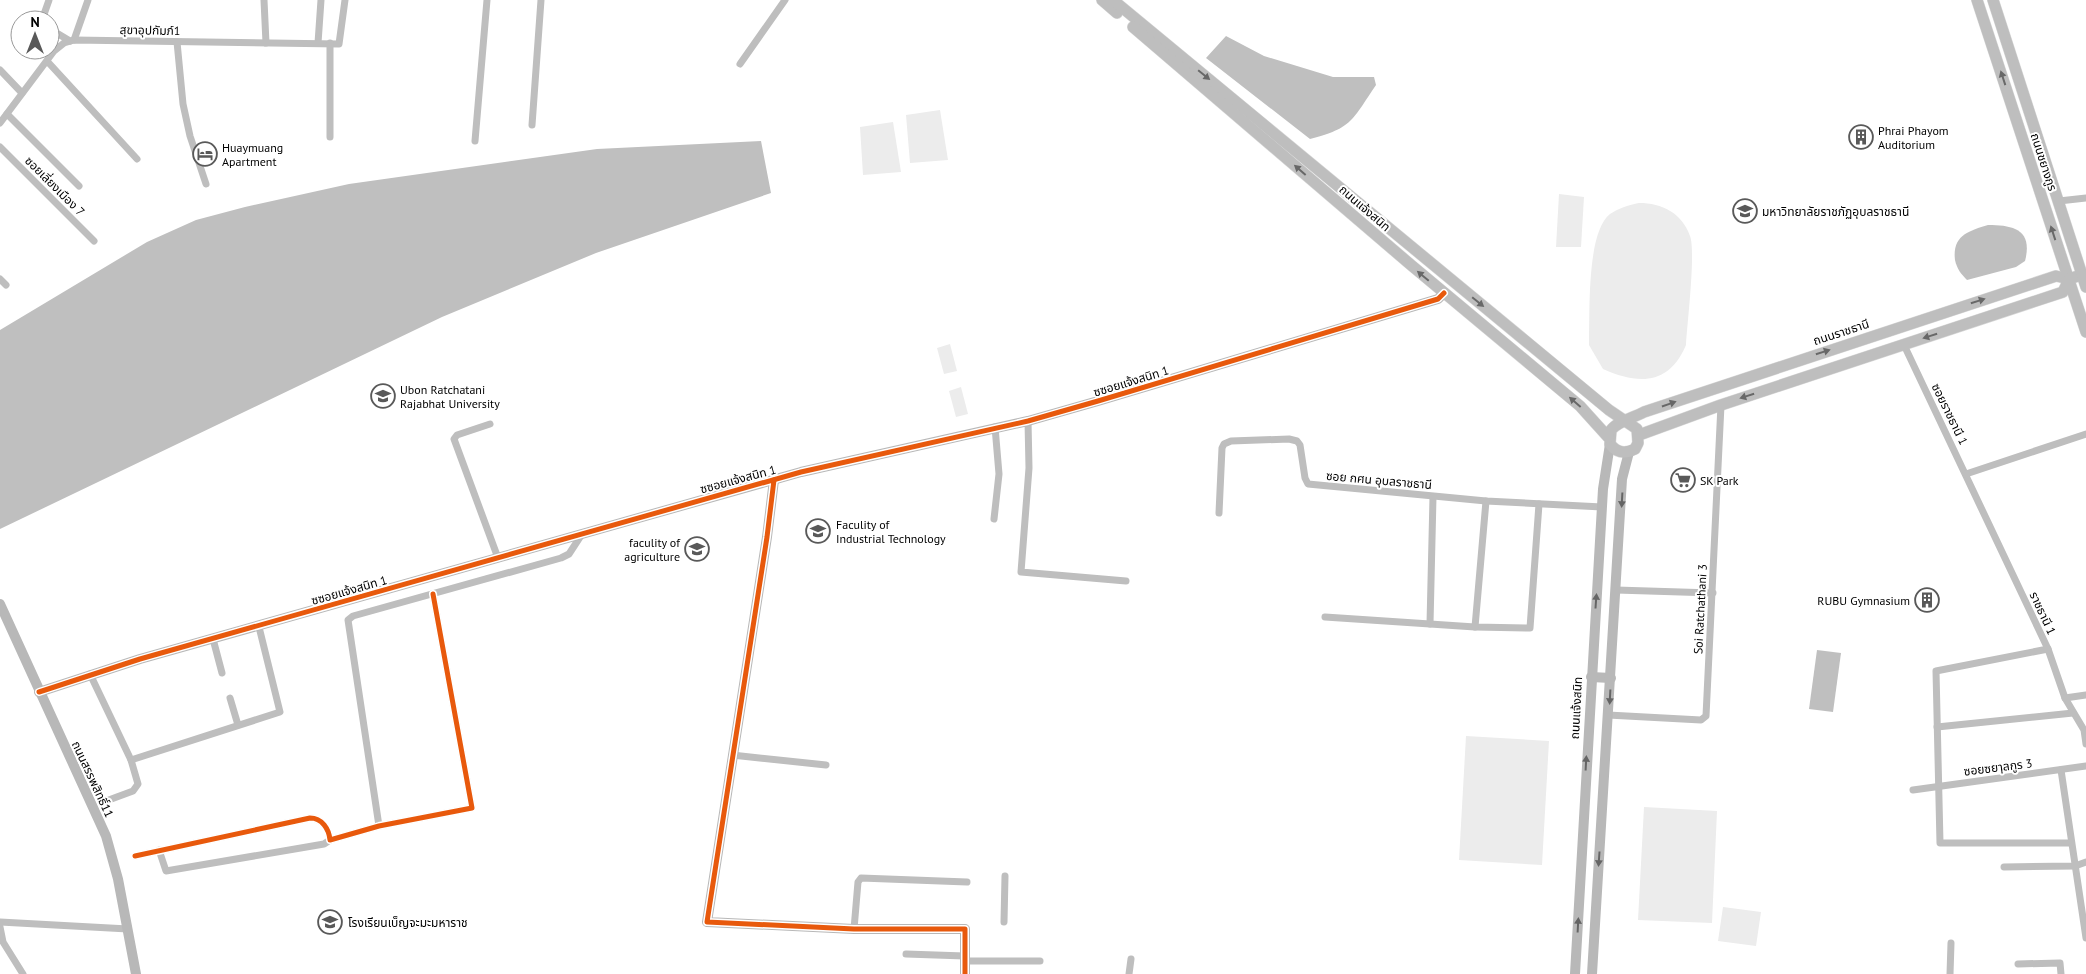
<svg xmlns="http://www.w3.org/2000/svg" width="2086" height="974" font-family="'PT Sans','Noto Sans Thai',sans-serif">
<rect width="100%" height="100%" fill="#fff"/>
<g fill="#ececec">
<path d="M940,110L948,160L910,163L906,115Z"/>
<path d="M893,122L901,172L863,175L860,127Z"/>
<path d="M1559,194L1584,197L1581,247H1556Z"/>
<path d="M1639,203C1662,203 1682,213 1690,236C1696,251 1687,325 1686,345C1669,385 1639,385 1603,369L1589,345V337C1590,308 1587,232 1610,214C1619,208 1629,205 1639,203Z"/>
<path d="M950,344L957,371L944,374L937,348Z"/>
<path d="M961,387L968,414L956,417L949,391Z"/>
<path d="M1466,736L1549,741L1542,865L1459,860Z"/>
<path d="M1644,807L1717,811L1712,923L1638,920Z"/>
<path d="M1723,907L1761,912L1756,946L1718,941Z"/>
</g>
<g fill="#bfbfbf">
<path d="M1226,36L1264,56L1333,77H1374L1376,85C1352,120 1353,128 1310,139L1206,58Z"/>
<path d="M761,141L771,193L596,253L442,317L0,529V330L147,242L196,220L245,207L349,184L597,149Z"/>
<path d="M1988,225C2014,225 2033,230 2025,261L2016,267L1967,280C1961,274 1957,269 1955,260C1952,236 1968,231 1988,225Z"/>
<path d="M1817,650L1841,653L1833,712L1809,709Z"/>
</g>
<g fill="none" stroke-linecap="round" stroke-linejoin="round">
<g stroke="#dbdbdb" stroke-width="12">
<g id="primary">
<path d="M1102,0L1117,13"/>
<path d="M1113,0L1609,410L1637,429L1638,443L1635,449C1625,454 1617,453 1610,444L1611,430C1618,421 1633,418 1644,412L2056,276L2069,279L2081,275"/>
<path d="M1977,0L2086,332"/>
<path d="M1993,0L2086,287"/>
<path d="M1133,27L1411,265L1580,406L1608,437"/>
<path d="M1639,435L1721,405L2063,292L2069,279"/>
</g>
</g>
<g stroke="#bebebe" stroke-width="7">
<path d="M264,0L266,43"/>
<path d="M42,20L49,0"/>
<path d="M50,29L70,41"/>
<path d="M74,40L88,0"/>
<path d="M177,42L183,104L190,136L206,184"/>
<path d="M318,43L321,0"/>
<path d="M47,61L137,159"/>
<path d="M740,64L785,0"/>
<path d="M0,70L22,93"/>
<path d="M7,114L79,186"/>
<path d="M0,123L54,51L64,43L74,40L339,44L345,0"/>
<path d="M532,125L541,0"/>
<path d="M330,137V43"/>
<path d="M475,141L487,0"/>
<path d="M0,147L94,241"/>
<path d="M2059,201L2086,198"/>
<path d="M0,279L6,285"/>
<path d="M1904,345L2048,649L2065,698L2084,730L2086,744"/>
<path d="M1028,421L1029,468L1021,572L1126,581"/>
<path d="M490,424L457,435L454,439L498,558"/>
<path d="M1966,474L2086,434"/>
<path d="M1219,513L1222,448L1224,444L1231,441L1289,439L1297,441L1300,445L1305,478L1308,484L1486,501L1602,507"/>
<path d="M994,519L999,474L995,427"/>
<path d="M1616,590L1713,593"/>
<path d="M1325,617L1475,627L1530,628L1539,504"/>
<path d="M1430,624L1433,497"/>
<path d="M1475,627L1486,501"/>
<path d="M213,639L222,673"/>
<path d="M2048,649L1936,671L1940,843H2071"/>
<path d="M90,674L131,760L138,784L133,791L106,801"/>
<path d="M230,698L238,725"/>
<path d="M2065,698L2086,695"/>
<path d="M1608,715L1701,720L1706,716L1721,405"/>
<path d="M1937,727L2073,713"/>
<path d="M732,755L826,765"/>
<path d="M131,760L280,712L259,627"/>
<path d="M2061,770L2086,938"/>
<path d="M1913,790L2086,766"/>
<path d="M379,826L348,620L353,616L561,558L569,554L582,534"/>
<path d="M159,850L166,871L324,844L330,840"/>
<path d="M135,856L310,818C322,818 329,829 330,840L379,826L472,808L433,594"/>
<path d="M2004,867L2075,866L2086,862"/>
<path d="M0,922L128,929"/>
<path d="M1004,922L1005,876"/>
<path d="M0,927L3,942L23,974"/>
<path d="M854,929L858,882L861,878L967,882"/>
<path d="M906,954L965,956"/>
<path d="M965,961H1040"/>
<path d="M2018,964L2060,963L2061,974"/>
<path d="M1129,974L1131,959"/>
<path d="M1950,974L1951,943"/>
</g>
<g stroke="#b8b8b8" stroke-width="10">
<path d="M774,480L767,537L707,922L854,929H965V974"/>
<path d="M0,604L106,836L118,879L136,974"/>
<path d="M1591,677L1611,678"/>
<path d="M39,692L140,659L801,472L1028,421L1098,401L1438,299L1444,293"/>
<path d="M1575,974L1603,489L1610,444"/>
<path d="M1592,974L1622,479L1629,452"/>
</g>
<use href="#primary" stroke="#bebebe" stroke-width="11"/>
<g stroke="#fff" stroke-width="8">
<g id="cycleway">
<path d="M774,480L767,537L707,922L854,929H965V974"/>
<path d="M39,692L140,659L801,472L1028,421L1098,401L1438,299L1444,293"/>
<path d="M135,856L310,818C322,818 329,829 330,840L379,826L472,808L433,594"/>
</g>
</g>
<use href="#cycleway" stroke="#e8590c" stroke-width="5"/>
</g>
<defs><path id="oneway-solid" d="M-6-.8H1V-3.2L6.5 0L1 3.2V.8H-6Z" transform="scale(1.25)"/></defs>
<g fill="#686868">
<use href="#oneway-solid" transform="translate(1204 75) rotate(39)"/>
<use href="#oneway-solid" transform="translate(2003 78) rotate(-108)"/>
<use href="#oneway-solid" transform="translate(1300 170) rotate(-139)"/>
<use href="#oneway-solid" transform="translate(2053 233) rotate(-108)"/>
<use href="#oneway-solid" transform="translate(1423 276) rotate(-140)"/>
<use href="#oneway-solid" transform="translate(1978 301) rotate(-18)"/>
<use href="#oneway-solid" transform="translate(1478 302) rotate(39)"/>
<use href="#oneway-solid" transform="translate(1930 336) rotate(162)"/>
<use href="#oneway-solid" transform="translate(1823 352) rotate(-18)"/>
<use href="#oneway-solid" transform="translate(1747 396) rotate(162)"/>
<use href="#oneway-solid" transform="translate(1575 402) rotate(-139)"/>
<use href="#oneway-solid" transform="translate(1669 404) rotate(-19)"/>
</g>
<g fill="#656565">
<use href="#oneway-solid" transform="translate(1622 500) rotate(93)"/>
<use href="#oneway-solid" transform="translate(1596 601) rotate(-86)"/>
<use href="#oneway-solid" transform="translate(1610 697) rotate(93)"/>
<use href="#oneway-solid" transform="translate(1586 763) rotate(-87)"/>
<use href="#oneway-solid" transform="translate(1599 859) rotate(94)"/>
<use href="#oneway-solid" transform="translate(1578 925) rotate(-87)"/>
</g>
<defs>
<g id="building-ring" transform="scale(1.25)"><circle r="9.5" fill="#fff" stroke="#595959" stroke-width="1.5"/><path d="M-4-6H4V6H1V3H-1V6H-4ZM-2.5-4.3h1.7v1.8h-1.7ZM.8-4.3h1.7v1.8H.8ZM-2.5-1h1.7V.8h-1.7ZM.8-1h1.7V.8H.8Z" fill="#595959"/></g>
<g id="hotel-ring" transform="scale(1.25)"><circle r="9.5" fill="#fff" stroke="#595959" stroke-width="1.5"/><path d="M-6-4.5h1.5V1H6V5H4.5V3h-9V5H-6ZM-4 0a1.8 1.8 0 1 1 3.6 0ZM.5 0V-2.5h3Q6-2.5 6 0Z" fill="#595959"/></g>
<g id="university-ring" transform="scale(1.25)"><circle r="9.5" fill="#fff" stroke="#595959" stroke-width="1.5"/><path d="M0-5L7-2L0 1L-7-2ZM-4 1L0 2.5L4 1V4Q0 6-4 4Z" fill="#595959"/></g>
<g id="supermarket-ring" transform="scale(1.25)"><circle r="9.5" fill="#fff" stroke="#595959" stroke-width="1.5"/><path d="M-6-5.5h2.5l.6 2H6L4.5 2H-2.5L-4.4-4H-6ZM-1.5 3.2a1.3 1.3 0 1 0 .1 0ZM3 3.2a1.3 1.3 0 1 0 .1 0Z" fill="#595959"/></g>
<g id="school-ring" transform="scale(1.25)"><circle r="9.5" fill="#fff" stroke="#595959" stroke-width="1.5"/><path d="M0-5L7-2L0 1L-7-2ZM-4 1L0 2.5L4 1V4Q0 6-4 4Z" fill="#595959"/></g>
</defs>
<g fill-rule="evenodd">
<use href="#building-ring" x="1861" y="137"/>
<use href="#hotel-ring" x="205" y="154"/>
<use href="#university-ring" x="1745" y="211"/>
<use href="#university-ring" x="383" y="396"/>
<use href="#supermarket-ring" x="1683" y="480"/>
<use href="#university-ring" x="818" y="531"/>
<use href="#university-ring" x="697" y="549"/>
<use href="#building-ring" x="1927" y="600"/>
<use href="#school-ring" x="330" y="922"/>
</g>
<g text-anchor="middle" dominant-baseline="central" stroke-width="4" stroke-linejoin="round" paint-order="stroke">
<g font-size="12" fill="#000" stroke="#fff">
<text transform="translate(150 30) rotate(1)">สุขาอุปกัมภ์1</text>
<text transform="translate(2044 162) rotate(72)">ถนนชยางกูร</text>
<text transform="translate(55 186) rotate(45)">ซอยเลี่ยงเมือง 7</text>
<text transform="translate(1365 208) rotate(41)">ถนนแจ้งสนิท</text>
<text transform="translate(1841 332) rotate(-18)">ถนนราชธานี</text>
<text transform="translate(1131 381) rotate(-17)">ซซอยแจ้งสนิท 1</text>
<text transform="translate(1950 414) rotate(64)">ซอยราชธานี 1</text>
<text transform="translate(738 479) rotate(-15)">ซซอยแจ้งสนิท 1</text>
<text transform="translate(1379 480) rotate(5)">ซอย กศน อุบลราชธานี</text>
<text transform="translate(349 590) rotate(-16)">ซซอยแจ้งสนิท 1</text>
<text transform="translate(1700 609) rotate(-87)">Soi Ratchathani 3</text>
<text transform="translate(2043 613) rotate(65)">ราชธานี 1</text>
<text transform="translate(1576 708) rotate(-87)">ถนนแจ้งสนิท</text>
<text transform="translate(1998 767) rotate(-7)">ซอยซยๅลกูร 3</text>
<text transform="translate(93 779) rotate(65)">ถนนสรรพสิทธิ์11</text>
</g>
<g font-size="12" fill="#000" stroke="#fff" text-anchor="start">
<text x="1878" y="130">Phrai Phayom<tspan x="1878" dy="14">Auditorium</tspan></text>
<text x="222" y="147">Huaymuang<tspan x="222" dy="14">Apartment</tspan></text>
<text x="1762" y="211">มหาวิทยาลัยราชภัฏอุบลราชธานี</text>
<text x="400" y="389">Ubon Ratchatani<tspan x="400" dy="14">Rajabhat University</tspan></text>
<text x="1700" y="480">SK Park</text>
<text x="836" y="524">Faculity of<tspan x="836" dy="14">Industrial Technology</tspan></text>
<text x="680" y="542" text-anchor="end">faculity of<tspan x="680" dy="14">agriculture</tspan></text>
<text x="1910" y="600" text-anchor="end">RUBU Gymnasium</text>
<text x="348" y="922">โรงเรียนเบ็ญจะมะมหาราช</text>
</g>
</g>
<g transform="translate(35 35)"><circle r="24" fill="#ffffff" stroke="#999999"/>
<path d="M0-4L9 19L0 12L-9 19Z" fill="#595959"/>
<text y="-8" font-size="14" font-weight="bold" text-anchor="middle" fill="#000000">N</text>
</g>
</svg>
